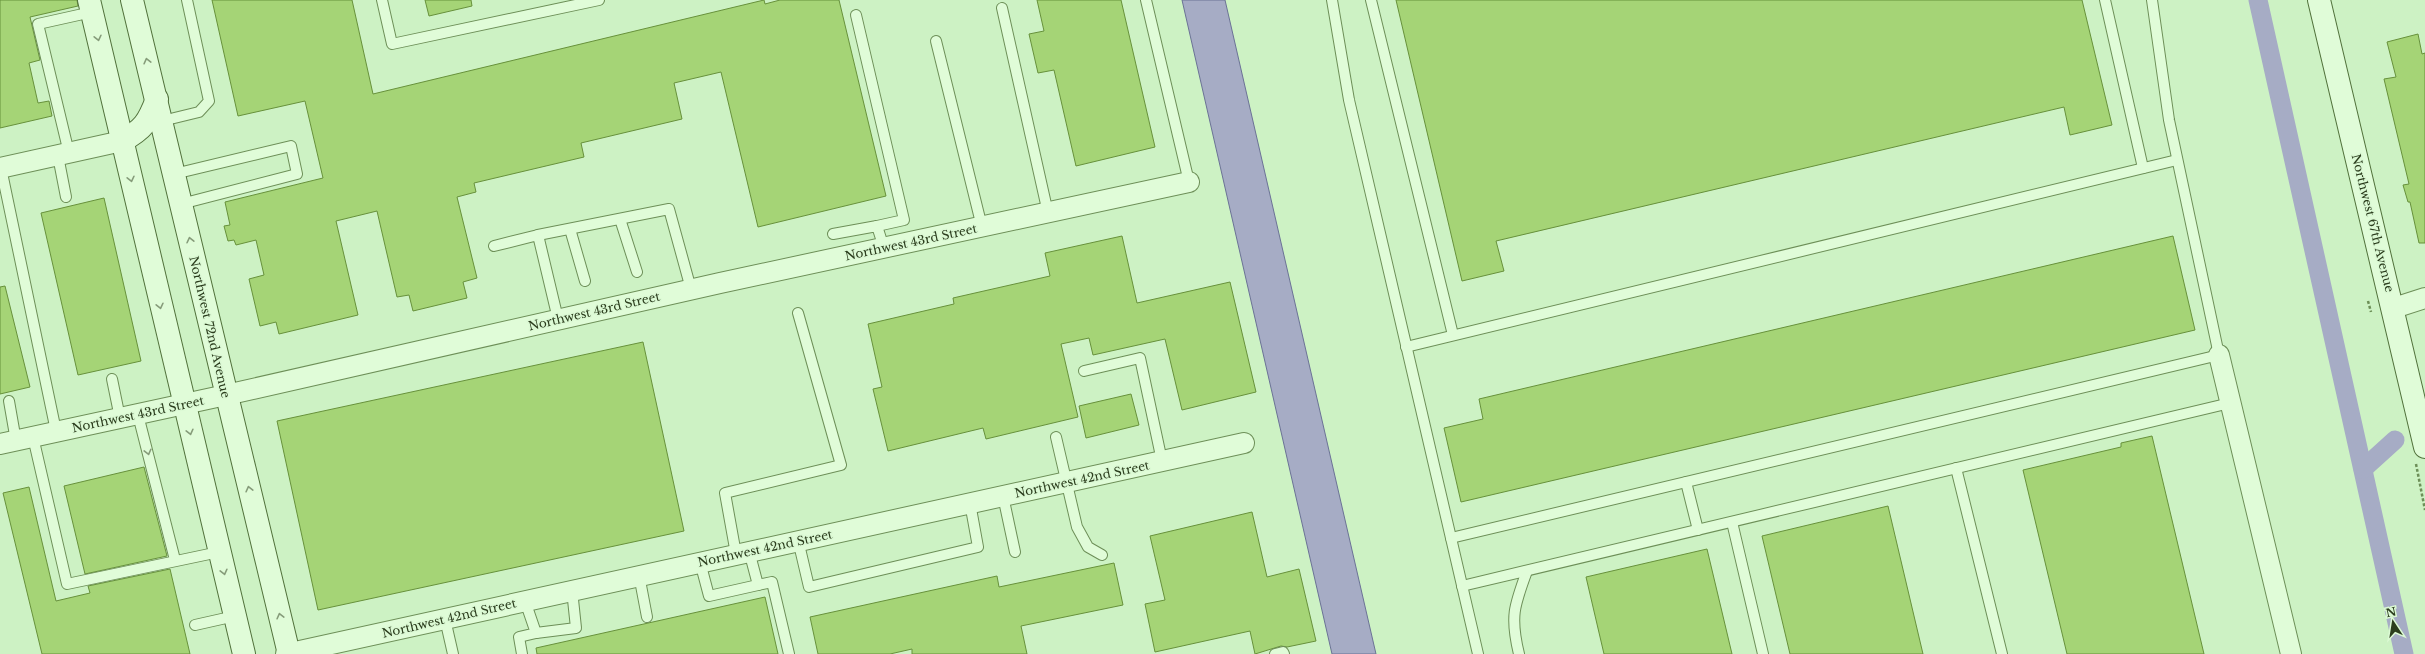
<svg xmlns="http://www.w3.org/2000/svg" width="2425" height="654" font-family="'Libre Baskerville',serif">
<rect width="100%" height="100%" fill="#cdf2c4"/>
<path fill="#a6acc5" stroke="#6b7295" d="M1182,0H1225L1376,654H1332Z"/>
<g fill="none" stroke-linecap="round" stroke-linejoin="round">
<g stroke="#a6acc5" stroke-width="19">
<path d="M2258,0L2404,654"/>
<path d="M2363,469L2395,440"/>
</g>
</g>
<g fill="#a5d476" stroke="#67913b">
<path d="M0,0H77L78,6L30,17L40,60L29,63L38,103L49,101L52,116L0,128Z"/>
<path d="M212,0H352L373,94L764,0L765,4L780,0H839L886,196L758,227L721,72L674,83L682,119L581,143L584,157L474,183L476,192L457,197L477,278L463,282L467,298L413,311L409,295L397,297L377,211L336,221L358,315L279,334L276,322L260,326L249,279L264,275L256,240L236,245L234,240L228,241L224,226L230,225L225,202L323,178L305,101L238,116Z"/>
<path d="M425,0H471L472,6L429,16Z"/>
<path d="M1037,0H1121L1155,147L1076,166L1054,70L1038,73L1029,34L1044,31Z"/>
<path d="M1396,0H2082L2112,125L2070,135L2064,107L1496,241L1504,271L1462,281Z"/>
<path d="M2418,34L2422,54L2425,53V243H2419L2410,202H2408L2403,185L2409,184L2384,79L2396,77L2387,42Z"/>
<path d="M104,198L141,361L78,375L41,213Z"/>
<path d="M1122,236L1137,303L1230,282L1256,392L1182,410L1165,339L1093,355L1089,338L1061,344L1078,417L986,439L983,428L888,451L873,389L882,387L868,324L954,304L953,298L1050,276L1045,253Z"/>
<path d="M2173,236L2195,330L1461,502L1444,428L1483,419L1479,399Z"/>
<path d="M5,286L30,387L0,394V287Z"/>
<path d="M643,342L684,531L318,610L277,421Z"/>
<path d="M1131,394L1139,425L1086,438L1079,406Z"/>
<path d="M2152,436L2204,654H2067L2023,470L2121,447V443Z"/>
<path d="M144,467L167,556L85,574L64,486Z"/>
<path d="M29,487L56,601L90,593L88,586L170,569L190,654H42L3,493Z"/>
<path d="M1888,506L1923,654H1790L1762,536Z"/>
<path d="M1252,512L1267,577L1299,569L1316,641L1287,647L1281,646L1255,654L1250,631L1155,652L1145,604L1165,600L1150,536Z"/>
<path d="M1707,549L1732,654H1604L1586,577Z"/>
<path d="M1114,563L1123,605L1021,626L1027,654H912V649L890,654H818L810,617L997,576L999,587Z"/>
<path d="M765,597L778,654H537L536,648Z"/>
</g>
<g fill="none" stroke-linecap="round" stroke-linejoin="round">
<g stroke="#6d8f58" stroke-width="12">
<g id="lane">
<path d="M382,0L392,44L599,0"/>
<path d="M1146,0L1189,182"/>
<path d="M1332,0L1349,100L1478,654"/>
<path d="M1371,0L1453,335"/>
<path d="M2105,0L2143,168"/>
<path d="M1002,8L1048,213"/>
<path d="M856,15L904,220L877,226"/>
<path d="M936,41L982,227"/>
<path d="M162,121L199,112L209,101L187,0"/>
<path d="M69,153L38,24L92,12"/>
<path d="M58,156L66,197"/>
<path d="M1,168L56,431"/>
<path d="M174,174L291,146L297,174L181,204"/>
<path d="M620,219L637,272"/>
<path d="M570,229L585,281"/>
<path d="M833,234L877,226L884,248"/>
<path d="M538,235L669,209L691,289"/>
<path d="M494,246L538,235L558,319"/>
<path d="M1406,347L2177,160"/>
<path d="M1084,371L1140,358L1162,461"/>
<path d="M112,379L120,418"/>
<path d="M9,401L16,441"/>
<path d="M138,415L175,560"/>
<path d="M33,437L67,584L219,552"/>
<path d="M1056,437L1077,527L1088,547L1102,555"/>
<path d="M1956,468L2002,654"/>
<path d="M1686,482L1698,530"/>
<path d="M1003,496L1015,552"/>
<path d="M1732,522L1763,654"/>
<path d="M1451,538L2219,355L2169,120L2152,0"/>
<path d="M798,540L809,587L978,547L970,503"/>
<path d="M749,551L758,585L772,582L789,654"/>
<path d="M736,554L725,493L841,465L798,313"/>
<path d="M700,562L709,596L758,585"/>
<path d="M639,575L647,617"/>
<path d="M1462,586L2230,403"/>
<path d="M445,619L453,654"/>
<path d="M195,625L235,616"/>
<path d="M536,633L576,628L572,590"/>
<path d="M522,654L519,637L536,633L525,601"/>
<path d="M1275,654L1283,652L1284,654"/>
<path d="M1519,654C1510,617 1514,606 1527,571"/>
</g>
</g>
<g stroke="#6d8f58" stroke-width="22">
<g id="street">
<path d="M0,168L122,141"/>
<path d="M2394,308L2425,298"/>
<path d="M2219,355L2291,654"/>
<path d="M0,444L226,395L720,283L1189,182"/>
<path d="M286,654L1244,443"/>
</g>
</g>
<g stroke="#51713b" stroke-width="24">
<g id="secondary">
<path d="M89,0L244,654"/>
<path d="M132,0L289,654"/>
<path d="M2319,0L2425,447"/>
<path d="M122,141C144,129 148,122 157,99"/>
</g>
</g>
<g stroke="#6d8f58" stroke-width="2.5" stroke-dasharray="3 2" stroke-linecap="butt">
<path d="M2368,301L2371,312"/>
<path d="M2416,464L2425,510"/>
</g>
<use href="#lane" stroke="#e0fcd8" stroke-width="10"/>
<use href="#street" stroke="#e0fcd8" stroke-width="20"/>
<use href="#secondary" stroke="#e0fcd8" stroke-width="22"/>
</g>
<defs><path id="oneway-chevron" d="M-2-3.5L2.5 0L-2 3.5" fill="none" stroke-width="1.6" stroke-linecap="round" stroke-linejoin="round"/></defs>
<g stroke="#869c7a">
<use href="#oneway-chevron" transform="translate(98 38) rotate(77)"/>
<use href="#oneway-chevron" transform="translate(147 61) rotate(-104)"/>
<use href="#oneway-chevron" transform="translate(131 179) rotate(77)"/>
<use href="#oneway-chevron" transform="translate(190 240) rotate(-103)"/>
<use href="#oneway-chevron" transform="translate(160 306) rotate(77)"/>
<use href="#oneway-chevron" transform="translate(190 432) rotate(76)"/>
<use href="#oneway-chevron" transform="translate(148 452) rotate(76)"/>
<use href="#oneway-chevron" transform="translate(249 489) rotate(-104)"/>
<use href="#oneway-chevron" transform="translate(224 572) rotate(76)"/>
<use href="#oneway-chevron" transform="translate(280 616) rotate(-104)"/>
</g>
<g text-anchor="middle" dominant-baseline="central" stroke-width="3" stroke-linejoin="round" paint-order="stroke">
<g font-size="12" fill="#2b3d1d" stroke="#dbf9d4">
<text transform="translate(2373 223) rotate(76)">Northwest 67th Avenue</text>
<text transform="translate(911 242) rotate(-12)">Northwest 43rd Street</text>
<text transform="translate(594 311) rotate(-13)">Northwest 43rd Street</text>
<text transform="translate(210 327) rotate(77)">Northwest 72nd Avenue</text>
<text transform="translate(138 414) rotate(-12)">Northwest 43rd Street</text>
<text transform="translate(1082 479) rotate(-12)">Northwest 42nd Street</text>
<text transform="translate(765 548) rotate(-12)">Northwest 42nd Street</text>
<text transform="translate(449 618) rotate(-13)">Northwest 42nd Street</text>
</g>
</g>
<g transform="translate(2393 622) rotate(348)" stroke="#dbf9d4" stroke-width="3" paint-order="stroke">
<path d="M0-3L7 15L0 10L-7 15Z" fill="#2b3d1d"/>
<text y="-6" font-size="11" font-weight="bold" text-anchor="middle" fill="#2b3d1d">N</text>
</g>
</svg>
